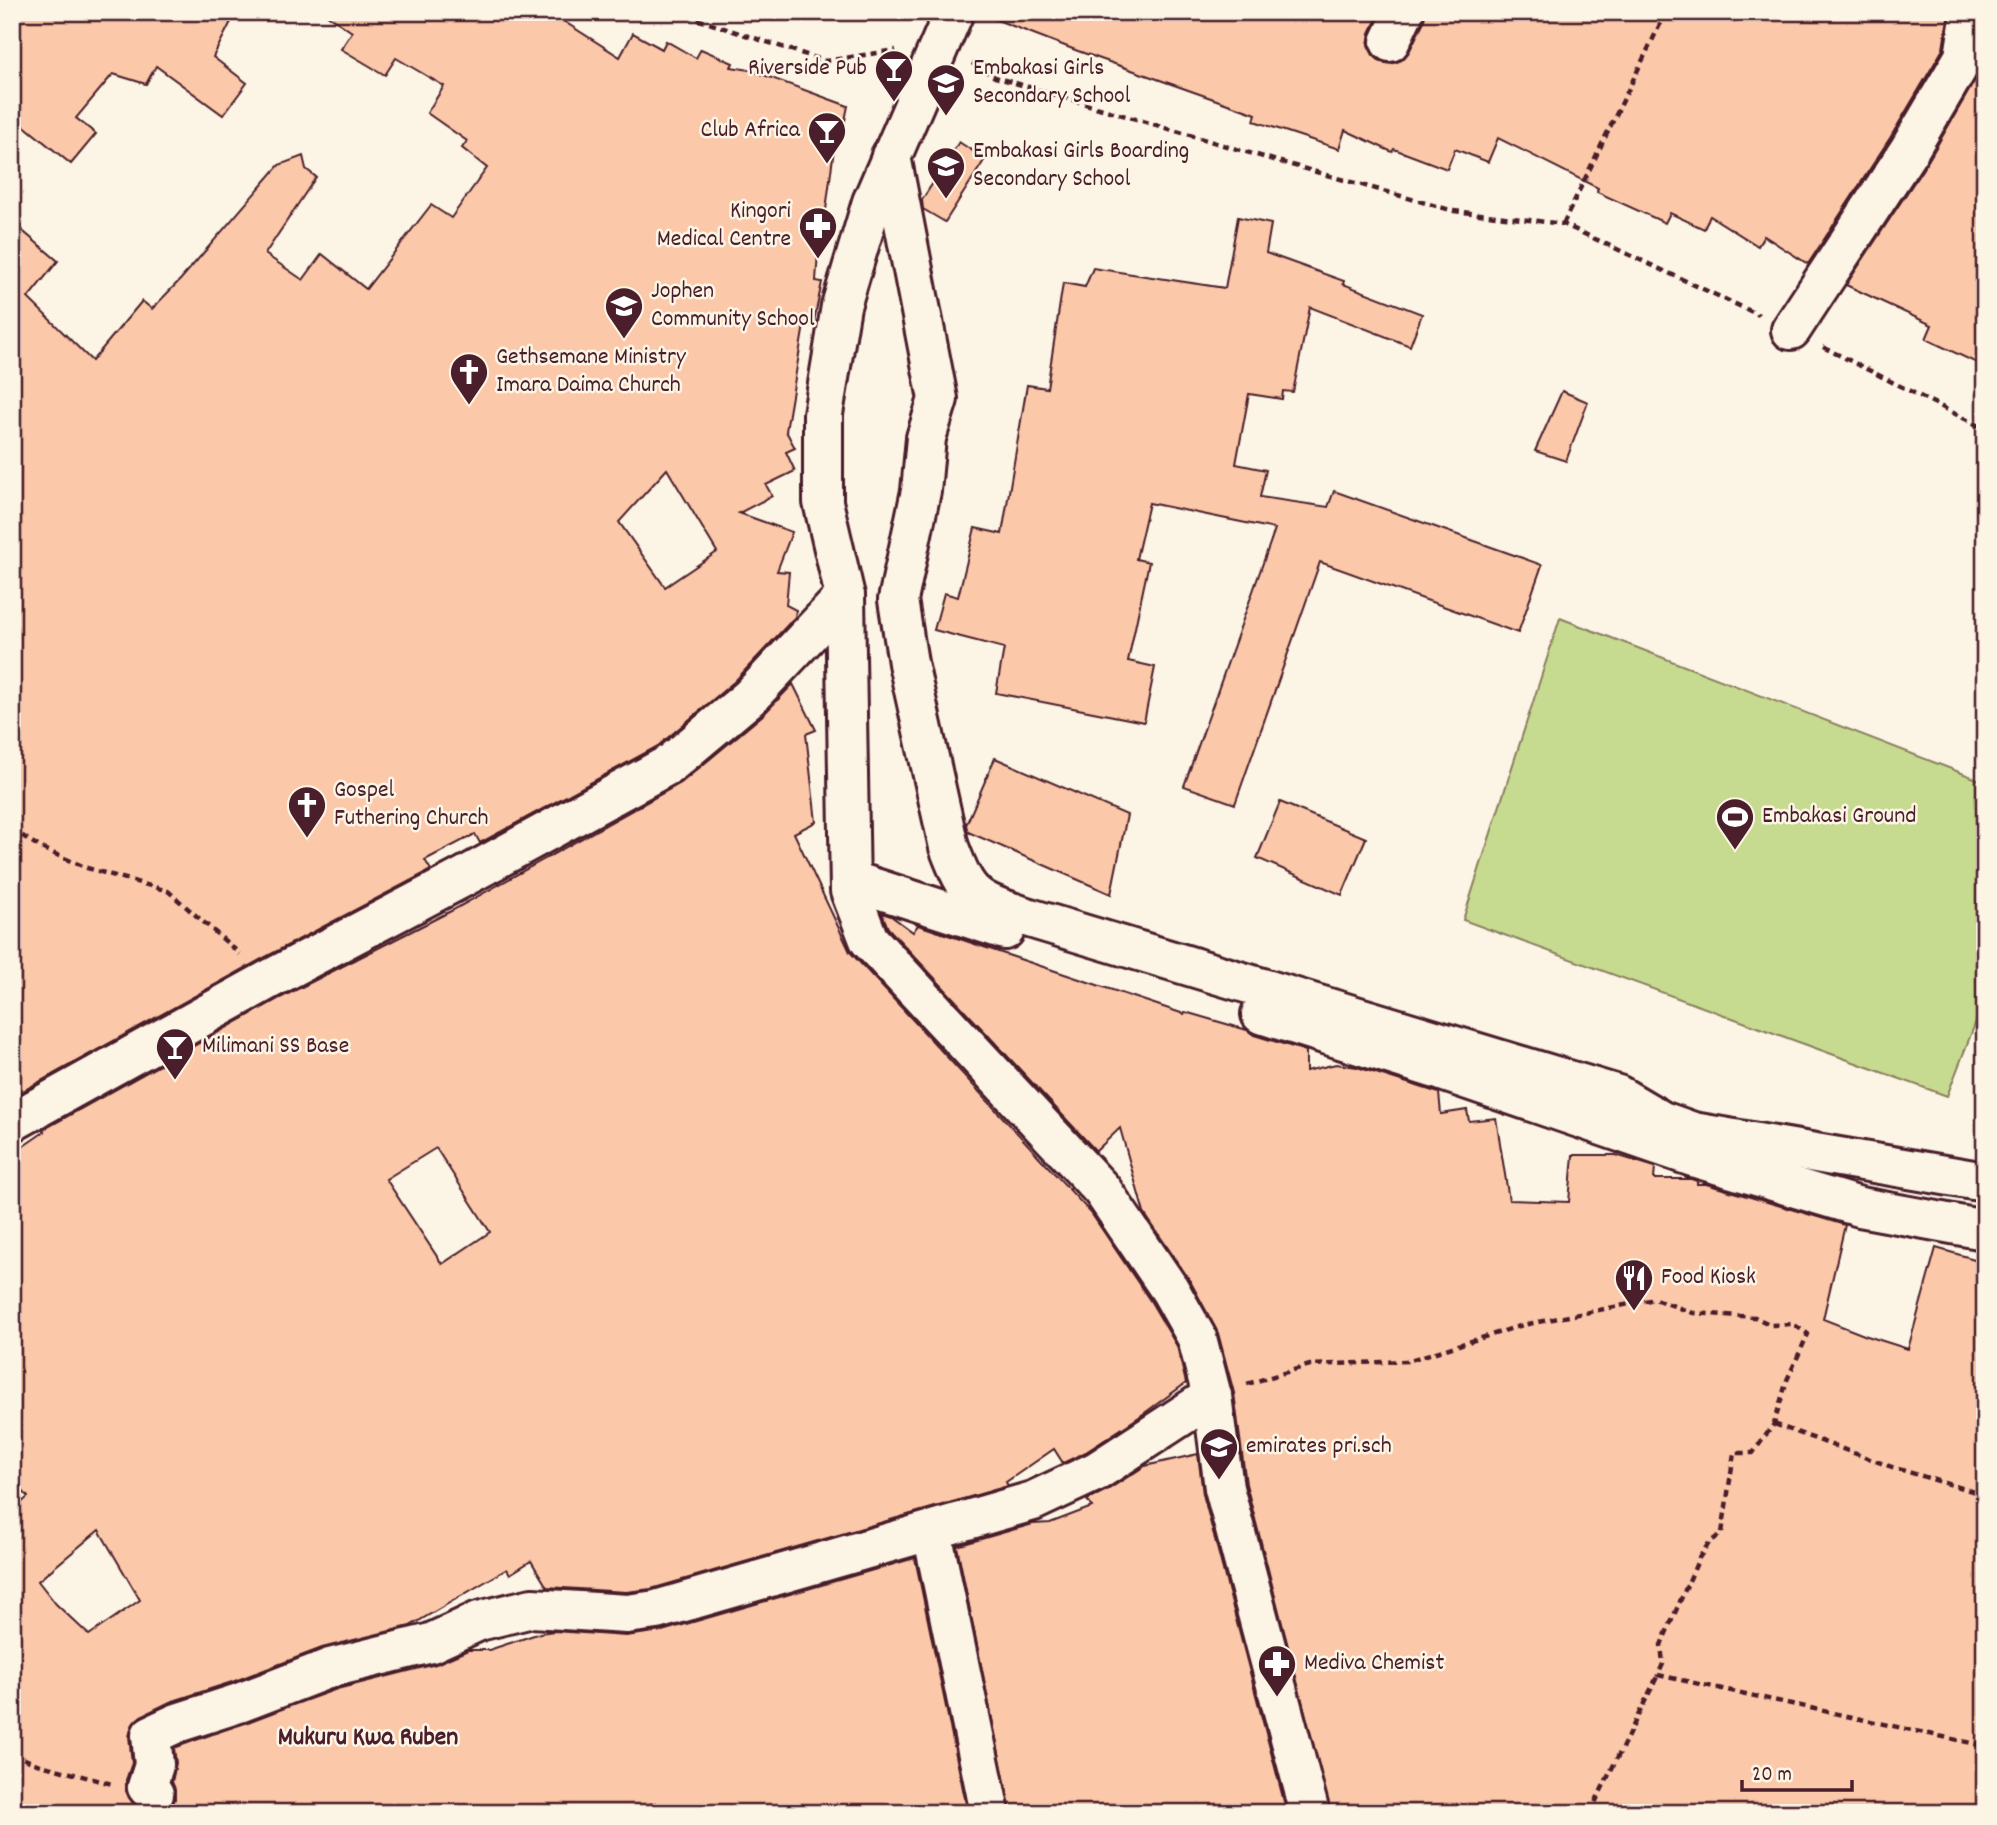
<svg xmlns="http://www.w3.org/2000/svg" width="1997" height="1825" font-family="Dekko,sans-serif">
<rect width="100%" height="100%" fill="#fcf5e5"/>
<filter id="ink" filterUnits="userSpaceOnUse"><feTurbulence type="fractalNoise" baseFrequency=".0143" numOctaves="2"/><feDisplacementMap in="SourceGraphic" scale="14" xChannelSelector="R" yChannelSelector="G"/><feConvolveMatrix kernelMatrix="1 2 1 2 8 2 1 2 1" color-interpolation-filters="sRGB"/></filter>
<g filter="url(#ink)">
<path fill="#c7db90" stroke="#887d5e" stroke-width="2" d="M1560,618L1985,782V998L1947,1096L1463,920Z"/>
<g fill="#fbc9aa" stroke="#4a1f2b" stroke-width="2" fill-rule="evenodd">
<path d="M12,12H236L213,57L247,83L223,115L156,66L146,84L113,74L76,118L96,134L71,164L12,116Z"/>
<path d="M323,12H549L620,57L633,33L662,49L666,41L696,58L701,49L733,63L731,67L750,70L848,106L842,135L836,134L824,225L820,224L816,281L822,282L813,326L804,325L786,431L795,448L786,452L795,471L766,485L772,496L739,513L792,532L777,571L789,572L786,605L796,610L795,617L735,681L658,746L480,843L475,834L425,860L431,870L260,960L14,1096L12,222L58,261L28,298L92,361L142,301L152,309L181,279L279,165L303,156L306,169L316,177L265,254L303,280L322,254L366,289L431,205L451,218L487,168L462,148L467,141L427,113L444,86L396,58L385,75L341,49L352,32ZM667,469L717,552L665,587L619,522Z"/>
<path d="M984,12H1380L1370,33L1368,45L1373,55L1381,62L1391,64L1402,60L1409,52L1424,21L1425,12H1949L1943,49L1890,138L1808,264L1764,236L1758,246L1710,216L1704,229L1670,213L1665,223L1597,192L1598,188L1498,138L1488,162L1455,149L1447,169L1394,149L1392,152L1345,130L1339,149L1254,121L1256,114L1078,51L984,15Z"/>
<path d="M1985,63V367L1926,339L1932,325L1846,285L1928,161Z"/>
<path d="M959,142L985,159L945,222L923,209L922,200Z"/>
<path d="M1238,217L1271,224L1266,253L1344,281L1343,284L1422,314L1410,346L1310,307L1293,392L1283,391L1282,399L1249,394L1236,464L1266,470L1260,497L1328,507L1334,491L1542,565L1518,633L1320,562L1235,804L1184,786L1275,529L1149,503L1136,559L1149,562L1128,661L1155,667L1144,722L996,693L1004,648L934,630L944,593L958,597L975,528L1002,534L1027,385L1047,388L1063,283L1085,287L1093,268L1225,288Z"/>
<path d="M1562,391L1588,402L1566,461L1535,451Z"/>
<path d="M793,684L816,730L806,734L816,822L794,833L850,952L1091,1213L1151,1302L1177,1346L1186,1383L1139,1417L1086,1452L1063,1463L1054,1449L1006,1482L1008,1486L651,1589L626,1592L547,1587L531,1561L510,1574L507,1569L410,1626L322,1648L232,1682L170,1702L141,1716L133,1724L129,1736L132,1763L126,1780V1791L132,1802L144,1813H12V1511L28,1497L12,1479V1154L44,1132L43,1130L280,998L453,910L681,783L764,714ZM436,1148L490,1232L442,1264L386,1179ZM99,1530L140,1600L89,1635L56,1604L38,1581Z"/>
<path d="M995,758L1127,815L1111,894L968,832L966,825Z"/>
<path d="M1280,802L1366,838L1342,895L1257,858Z"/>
<path d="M882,913L891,916L913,932L918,925L1184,1014L1185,1012L1247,1030L1254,1035L1306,1051V1071L1336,1064L1357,1067L1439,1093L1441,1114L1467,1110L1469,1121L1496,1118L1509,1200L1569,1202L1573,1155H1616L1655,1167L1654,1179H1691L1697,1181V1184H1706L1845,1225L1823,1319L1864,1335L1908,1349L1936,1248L1985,1262V1813H1331L1246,1484L1234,1393L1218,1333L1189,1279L1144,1213L1120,1128L1096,1151L888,928Z"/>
<path d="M1198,1454L1203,1494L1287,1813H1011L957,1546L1033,1524L1050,1523L1092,1507L1087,1500L1109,1489L1145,1466Z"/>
<path d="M915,1558L968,1813H657L655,1803L601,1813H164L170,1809L175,1799V1789L172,1782L176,1763L174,1748L337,1689L436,1664L468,1650H489L540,1633L554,1631L626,1636L662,1631Z"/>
</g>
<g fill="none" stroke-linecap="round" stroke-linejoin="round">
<g stroke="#4a1f2b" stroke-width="44">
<g id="minor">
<path d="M954,12L872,202L841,306L823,414V502L845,596L850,891L869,940L1102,1190L1170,1290L1197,1338L1212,1396L1224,1488L1310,1813"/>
<path d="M1390,42L1404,12"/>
<path d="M891,156L938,399L926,438L921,491L898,600L908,663L949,847C968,897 973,899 1023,916L1618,1095L1662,1121L1693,1132L1985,1182"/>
<path d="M1791,330L1909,150L1964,57L1971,12"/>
<path d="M850,880L1005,930"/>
<path d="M1261,1014L1442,1071L1693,1157L1860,1207L1985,1230"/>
<path d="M12,1122L270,979L462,878L670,764L750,697L845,596"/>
<path d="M932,1532L990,1813"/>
<path d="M154,1794L147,1787L154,1765L151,1735L177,1723L239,1703L330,1668L431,1643L479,1621L532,1608L627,1614L656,1610L1033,1501L1097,1471L1212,1396"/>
</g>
</g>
<g stroke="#4a1f2b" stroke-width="4.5" stroke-dasharray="7 5" stroke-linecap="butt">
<path d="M675,12L825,61L896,50"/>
<path d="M972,63L995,77L1270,159L1454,211L1563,224L1759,315"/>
<path d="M1563,224L1666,12"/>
<path d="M1823,347L1985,429"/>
<path d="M12,829L41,848L87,868L168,891L240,954"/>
<path d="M1247,1384L1310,1365L1407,1361L1523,1325L1655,1299L1693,1313L1755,1317L1771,1325L1793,1324L1808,1334L1787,1380L1774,1424L1753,1453H1734L1722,1533L1709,1543L1699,1558L1661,1645L1663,1664L1658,1675L1985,1746"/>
<path d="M1774,1424L1892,1467L1985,1495"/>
<path d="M12,1754L37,1764L112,1784"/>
<path d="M187,1806L207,1813"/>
<path d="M1590,1813L1658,1675"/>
</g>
<use href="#minor" stroke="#fcf5e5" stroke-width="38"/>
</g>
</g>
<defs>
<g id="bar-pin" transform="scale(2.0125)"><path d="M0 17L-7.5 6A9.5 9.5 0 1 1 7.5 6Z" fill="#4a1f2b" stroke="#fcf5e5"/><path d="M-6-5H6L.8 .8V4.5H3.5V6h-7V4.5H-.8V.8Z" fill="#fff"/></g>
<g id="school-pin" transform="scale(2.0125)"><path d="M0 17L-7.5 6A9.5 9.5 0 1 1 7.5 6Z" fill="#4a1f2b" stroke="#fcf5e5"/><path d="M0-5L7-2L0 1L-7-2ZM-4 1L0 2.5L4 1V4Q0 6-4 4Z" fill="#fff"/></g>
<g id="pharmacy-pin" transform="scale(2.0125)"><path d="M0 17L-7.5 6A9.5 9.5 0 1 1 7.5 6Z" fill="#4a1f2b" stroke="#fcf5e5"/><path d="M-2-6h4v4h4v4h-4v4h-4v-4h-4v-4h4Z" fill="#fff"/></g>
<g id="church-pin" transform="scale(2.0125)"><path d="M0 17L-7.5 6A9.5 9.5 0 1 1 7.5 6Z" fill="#4a1f2b" stroke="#fcf5e5"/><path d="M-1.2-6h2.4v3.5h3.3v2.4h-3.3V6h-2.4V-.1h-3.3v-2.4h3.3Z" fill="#fff"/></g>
<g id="stadium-pin" transform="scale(2.0125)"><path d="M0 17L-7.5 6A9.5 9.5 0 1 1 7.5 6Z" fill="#4a1f2b" stroke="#fcf5e5"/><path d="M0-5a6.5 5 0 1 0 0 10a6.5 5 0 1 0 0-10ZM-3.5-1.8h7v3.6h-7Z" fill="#fff"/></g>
<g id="restaurant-pin" transform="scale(2.0125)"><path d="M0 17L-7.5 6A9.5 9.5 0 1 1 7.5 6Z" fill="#4a1f2b" stroke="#fcf5e5"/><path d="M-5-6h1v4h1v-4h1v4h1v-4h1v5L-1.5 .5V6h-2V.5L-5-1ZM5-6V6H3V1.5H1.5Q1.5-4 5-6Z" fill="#fff"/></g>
</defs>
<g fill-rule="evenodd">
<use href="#bar-pin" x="894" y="69"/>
<use href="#school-pin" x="946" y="83"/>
<use href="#bar-pin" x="827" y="131"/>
<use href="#school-pin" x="946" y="166"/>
<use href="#pharmacy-pin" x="818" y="226"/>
<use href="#school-pin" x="624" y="306"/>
<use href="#church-pin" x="469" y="372"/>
<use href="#church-pin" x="307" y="805"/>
<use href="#stadium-pin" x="1735" y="817"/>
<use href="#bar-pin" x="175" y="1047"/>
<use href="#restaurant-pin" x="1634" y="1278"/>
<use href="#school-pin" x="1219" y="1447"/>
<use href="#pharmacy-pin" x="1277" y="1664"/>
</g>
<g text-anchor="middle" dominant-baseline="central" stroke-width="5" stroke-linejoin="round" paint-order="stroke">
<g font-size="24" fill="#4a1f2b" stroke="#fcf5e5" text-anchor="start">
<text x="867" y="69" text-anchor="end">Riverside Pub</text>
<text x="973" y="69">Embakasi Girls<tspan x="973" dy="28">Secondary School</tspan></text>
<text x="800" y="131" text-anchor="end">Club Africa</text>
<text x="973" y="152">Embakasi Girls Boarding<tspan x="973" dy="28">Secondary School</tspan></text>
<text x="791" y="212" text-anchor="end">Kingori<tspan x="791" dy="28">Medical Centre</tspan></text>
<text x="651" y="292">Jophen<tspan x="651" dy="28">Community School</tspan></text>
<text x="496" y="358">Gethsemane Ministry<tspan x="496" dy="28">Imara Daima Church</tspan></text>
<text x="334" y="791">Gospel<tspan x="334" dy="28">Futhering Church</tspan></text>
<text x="1762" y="817">Embakasi Ground</text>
<text x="202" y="1047">Milimani SS Base</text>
<text x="1661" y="1278">Food Kiosk</text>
<text x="1246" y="1447">emirates pri.sch</text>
<text x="1304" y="1664">Mediva Chemist</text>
</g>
<g font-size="26" font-weight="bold" fill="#4a1f2b" stroke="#fcf5e5">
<text x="368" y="1738">Mukuru Kwa Ruben</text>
</g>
</g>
<rect width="1997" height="1825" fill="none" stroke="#fcf5e5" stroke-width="42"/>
<rect x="21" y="21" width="1955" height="1783" fill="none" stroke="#4a1f2b" stroke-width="2.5" filter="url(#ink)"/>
<path d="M1742 1780v10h110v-10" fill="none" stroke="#4a1f2b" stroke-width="3.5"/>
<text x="1752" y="1780" font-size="21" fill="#4a1f2b" stroke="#fcf5e5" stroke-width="5" paint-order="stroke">20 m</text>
</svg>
